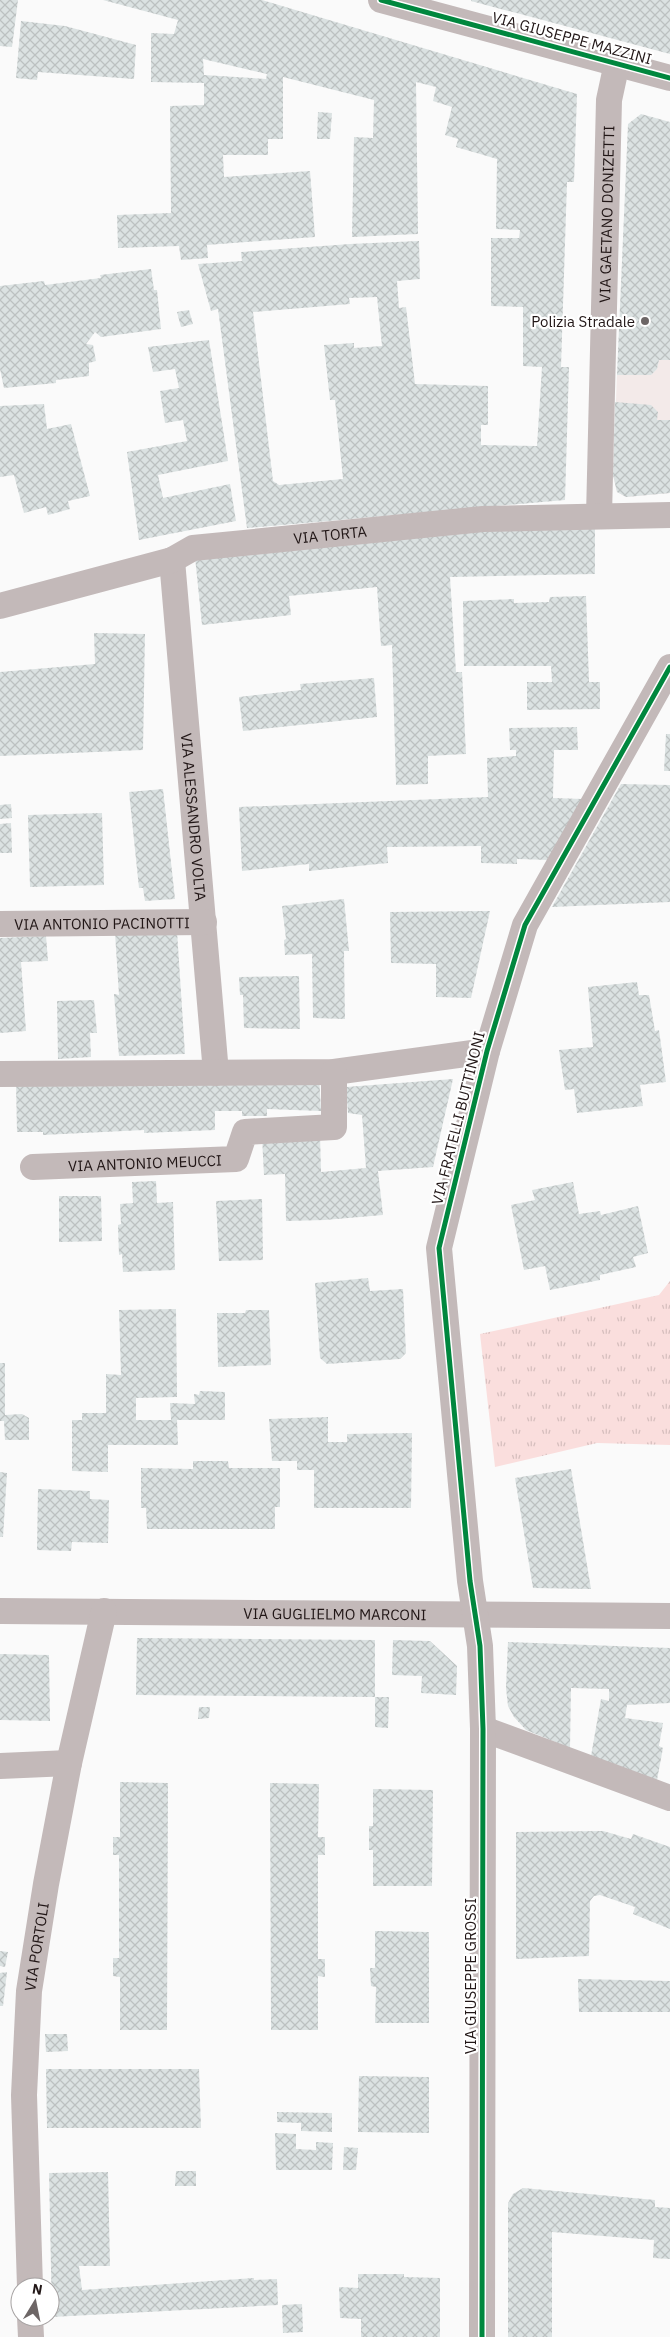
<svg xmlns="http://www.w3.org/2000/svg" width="670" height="2337" font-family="'IBM Plex Sans',sans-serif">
<defs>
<pattern id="grass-tufts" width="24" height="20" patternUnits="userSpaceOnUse" patternTransform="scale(1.25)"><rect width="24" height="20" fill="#fadedd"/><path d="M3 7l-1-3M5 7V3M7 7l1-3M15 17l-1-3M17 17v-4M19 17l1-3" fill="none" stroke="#d6bebd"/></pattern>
<pattern id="building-cross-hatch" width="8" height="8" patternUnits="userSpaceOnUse" patternTransform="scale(1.25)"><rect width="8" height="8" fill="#dbe2e2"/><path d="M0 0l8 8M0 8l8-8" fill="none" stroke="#bcc1c1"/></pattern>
</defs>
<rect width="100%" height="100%" fill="#fafafa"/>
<path fill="#f3eae9" d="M659,360H670V493L626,497L617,492L613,475L617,375H651L657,369Z"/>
<path fill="url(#grass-tufts)" d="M670,1281V1445L597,1443L495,1467L480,1334L659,1295Z"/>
<g fill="url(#building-cross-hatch)" fill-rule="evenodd">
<path d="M0,0H18L12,47L0,46Z"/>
<path d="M103,0H262L577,94L574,182H567L561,367H569L565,500L247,528L218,309L211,311L198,264L242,261L241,252L350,244L419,241L420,279L397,281L399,308L406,307L415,384L488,386V425H481V445L537,446L542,367L523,366V307L491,306V238H519L520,230L496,229L497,159L456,147L458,139L445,135L452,107L433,101L436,87L416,82L418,234L352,237L354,137L373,138L374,100L283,77V139H268V155H223L224,177L310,171L315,237L207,245L208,258L181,260L179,246L118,248L117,215L171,213L170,106L204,105V83L151,82V33L174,34L178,20ZM203,59L267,74L266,79L204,75ZM377,297L382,346L354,348V343L324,345L330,400H335L343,479L279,485L273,481L253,312L350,304L349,298Z"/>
<path d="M471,0H670V54L471,1Z"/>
<path d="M21,21L65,26L136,45L134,79L38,72L37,80L16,78Z"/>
<path d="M318,112L332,113L330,139H317Z"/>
<path d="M641,114L670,122V360H659L657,369L651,375H617L628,124Z"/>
<path d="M151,269L154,290H157L161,329L101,337L95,332L86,344L93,345L96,361L89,363V376L56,380V383L4,388L0,369V286L44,281L45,285L101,278L100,275Z"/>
<path d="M189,310L193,324L181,327L177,312Z"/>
<path d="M209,340L228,461L158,475L163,498L230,484L236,521L139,540L127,452L187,441L183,420L165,423L160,391L179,388L175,369L153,372L148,347Z"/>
<path d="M615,402L651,405L658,412L657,420H670V493L626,497L617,492L613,475Z"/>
<path d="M44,404L47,429L71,424L90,496L68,501L70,509L48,515L46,507L24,513L14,475L0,477V406Z"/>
<path d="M595,529V574L450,577L456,672H462L466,754L428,756V784L396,785L392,645L381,646L377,587L289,596L291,615L202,625L195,557L484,530Z"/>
<path d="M586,596L589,682H600V709L527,710V682H552L551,666H464L463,601L514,599V603L549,602L550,597Z"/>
<path d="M94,633L145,634L143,750L0,756V672L95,664Z"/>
<path d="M374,678L377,717L243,731L239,697L301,690L300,684Z"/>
<path d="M577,727L578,750H554L553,798L583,799L548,860L517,859V864L481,863V846L387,847L388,863L309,871V864L242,871L239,807L488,797L487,758L516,756V750H510L509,728Z"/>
<path d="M666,734H670V771H664Z"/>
<path d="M621,784L670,785V902L552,907Z"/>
<path d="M163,789L175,899L145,901L143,888H139L129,792Z"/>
<path d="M11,804L12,818L0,819V805Z"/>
<path d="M102,813L104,885L30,887L28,815Z"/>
<path d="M11,823L12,853H0V824Z"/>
<path d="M344,899L349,951H344L345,1019L313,1018L312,954L285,955L284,940L286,939L282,906Z"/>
<path d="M490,911L471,998L436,997V964L391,963L390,912Z"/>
<path d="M177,931L185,1054L119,1056L114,994L119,995L115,933Z"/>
<path d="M46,936L48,961L21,962L26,1031L0,1033V938Z"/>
<path d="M299,976L300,1029L244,1028L243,995H240L239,977Z"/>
<path d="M637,982L639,995H649L655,1031L659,1030L666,1082L640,1085L643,1106L577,1113L574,1089L565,1090L559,1050L593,1047L588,987Z"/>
<path d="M94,1000L97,1033H90L91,1057L58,1059L57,1001Z"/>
<path d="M319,1075L321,1111L267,1109V1116H242V1111H215V1130L144,1133V1130L43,1135V1132H17L16,1083Z"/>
<path d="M453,1079L433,1167L378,1171L383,1215L325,1220L286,1221L285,1174L264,1175L262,1137L320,1134L321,1172L366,1168L362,1115L348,1113L346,1087Z"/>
<path d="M156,1181L157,1203L173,1202L175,1270L123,1272L122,1254L119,1255L118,1225L121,1224L120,1204L133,1203L132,1182Z"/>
<path d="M573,1182L579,1214L600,1211L601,1215L638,1206L648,1253L633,1257L636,1267L600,1275V1280L550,1290L545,1266L524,1270L511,1205L535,1200L532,1190Z"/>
<path d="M59,1196H101L102,1241L59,1242Z"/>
<path d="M262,1199L263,1260L219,1261L216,1201Z"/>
<path d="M368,1278L370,1291L403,1289L406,1353L400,1359L327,1364L320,1358L315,1283Z"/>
<path d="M176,1309L177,1397L136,1398V1420H171L170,1403L195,1404L194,1394L199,1395L200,1391L225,1392V1420H177L178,1445H108V1472L72,1471V1420H82V1413H106V1374L121,1375L119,1310Z"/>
<path d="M246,1310H269L271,1365L218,1367L217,1313H245Z"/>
<path d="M0,1363H5V1415L22,1414L29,1418V1440H5L4,1421H0Z"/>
<path d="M328,1417V1442H347V1434L412,1433L411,1508H314V1470H297V1461H272L269,1419Z"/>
<path d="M193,1461H228L229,1468H280V1507H275V1529H147L146,1508H141V1468L193,1469Z"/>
<path d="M571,1469L591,1589L533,1588L515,1478Z"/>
<path d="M0,1472L7,1473L3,1537H0Z"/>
<path d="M38,1489L90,1491V1499L109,1500L108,1543L72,1542L71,1551L37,1550Z"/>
<path d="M137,1638L375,1640V1697L136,1695Z"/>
<path d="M393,1640L430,1641L457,1666L456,1695L421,1693L422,1676L392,1675Z"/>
<path d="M508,1642L670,1648V1703L627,1705L625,1718L663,1723L659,1746L663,1748L657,1780L591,1756L601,1699L609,1701V1689L571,1688L570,1748L526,1730L514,1717L508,1706L506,1688Z"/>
<path d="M0,1654L49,1655L50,1721L0,1720Z"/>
<path d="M375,1697H389L388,1728L375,1727Z"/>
<path d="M199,1707H210L209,1718L198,1719Z"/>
<path d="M120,1782L168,1783L167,2030H120V1977L113,1976V1958H119V1855H113V1837H120Z"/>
<path d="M270,1783L319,1784L318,1837H325V1855H318V1959H325V1977L318,1976V2030H271Z"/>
<path d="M373,1789L433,1790L432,1886H373V1850H369V1826H373Z"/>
<path d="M603,1831L631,1839L633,1834L670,1847V1929L633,1914L635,1907L600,1895L594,1896L590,1901L589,1956L516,1959V1832Z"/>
<path d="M375,1931L429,1932V2023H375L376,1987L371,1986L370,1968H375Z"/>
<path d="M0,1951L8,1952L5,1967L0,1966Z"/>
<path d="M7,1972L3,2006H0V1973Z"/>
<path d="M578,1979L670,1981V2012H579Z"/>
<path d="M45,2034H67L68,2051L46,2052Z"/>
<path d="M46,2069H199L201,2128H47Z"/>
<path d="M359,2076L429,2077V2133L358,2132Z"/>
<path d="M277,2112L332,2113V2132L301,2131V2123L277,2122Z"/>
<path d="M275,2133L296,2134V2149L316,2150V2142L333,2143L332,2170H276Z"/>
<path d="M344,2147L358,2148L356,2170H343Z"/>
<path d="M176,2171H196V2186H175Z"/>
<path d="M108,2172L110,2266H79L82,2290L254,2278V2280L277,2279L278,2305L52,2317L49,2173Z"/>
<path d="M523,2188L655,2200V2207L670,2208V2259L653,2258L654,2240L552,2232V2337H508V2203L513,2194Z"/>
<path d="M358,2274H404V2277L440,2278V2337H361V2319L340,2318L339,2287L358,2288Z"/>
<path d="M302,2304L303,2332L283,2333L282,2305Z"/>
</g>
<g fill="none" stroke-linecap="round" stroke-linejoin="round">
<g stroke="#c3b9b9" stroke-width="26">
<path d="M381,0L670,78"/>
<path id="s1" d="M599,516L609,100L617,63"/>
<path id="s2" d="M172,560L216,1073"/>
<path id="s3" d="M0,606L172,560L193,548L483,519L670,515"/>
<path id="s4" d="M0,924L204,922"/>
<path d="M0,1074L334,1072L487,1051"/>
<path id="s5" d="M33,1167L236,1159L245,1132L334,1127V1072"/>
<path id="s6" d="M0,1611L670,1616"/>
<path d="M483,1729L670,1798"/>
<path d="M0,1766L69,1763"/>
<path id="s7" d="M30,2287L24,2095L29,1991L46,1884L69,1763L104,1611"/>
<path d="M30,2317L31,2337"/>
<path d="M482,2337L483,1729L480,1646L470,1581L439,1248L487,1051L525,925L670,667"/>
</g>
<g stroke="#fff" stroke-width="8">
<g id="cycleway">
<path d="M381,0L670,78"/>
<path d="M482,2337L483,1729L480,1646L470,1581L439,1248L487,1051L525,925L670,667"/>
</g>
</g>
<use href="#cycleway" stroke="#00873e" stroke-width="5"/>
</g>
<circle fill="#6d6666" stroke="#fff" stroke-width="2" cx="645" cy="321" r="5"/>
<g text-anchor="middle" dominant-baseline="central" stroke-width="4.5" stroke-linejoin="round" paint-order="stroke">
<g font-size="15" fill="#211616" stroke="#fff">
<text transform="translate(572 38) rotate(15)">VIA GIUSEPPE MAZZINI</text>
<text stroke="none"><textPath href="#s1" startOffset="302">VIA GAETANO DONIZETTI</textPath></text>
<text stroke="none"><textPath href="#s3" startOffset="340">VIA TORTA</textPath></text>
<text stroke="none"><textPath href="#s2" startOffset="258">VIA ALESSANDRO VOLTA</textPath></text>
<text stroke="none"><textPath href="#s4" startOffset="102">VIA ANTONIO PACINOTTI</textPath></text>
<text transform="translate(458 1118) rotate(-76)">VIA FRATELLI BUTTINONI</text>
<text stroke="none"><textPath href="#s5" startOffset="112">VIA ANTONIO MEUCCI</textPath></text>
<text stroke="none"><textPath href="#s6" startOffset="335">VIA GUGLIELMO MARCONI</textPath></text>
<text stroke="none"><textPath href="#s7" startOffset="341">VIA PORTOLI</textPath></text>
<text transform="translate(470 1976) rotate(-90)">VIA GIUSEPPE GROSSI</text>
</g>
<g font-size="15" fill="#211616" stroke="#fff" text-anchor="end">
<text x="635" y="321">Polizia Stradale</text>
</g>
</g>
<g transform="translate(35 2302) rotate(10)"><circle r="24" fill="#ffffff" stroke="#a6a2a2"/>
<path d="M0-4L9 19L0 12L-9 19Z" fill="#6d6666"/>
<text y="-8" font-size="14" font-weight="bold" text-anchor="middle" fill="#211616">N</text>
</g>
</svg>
